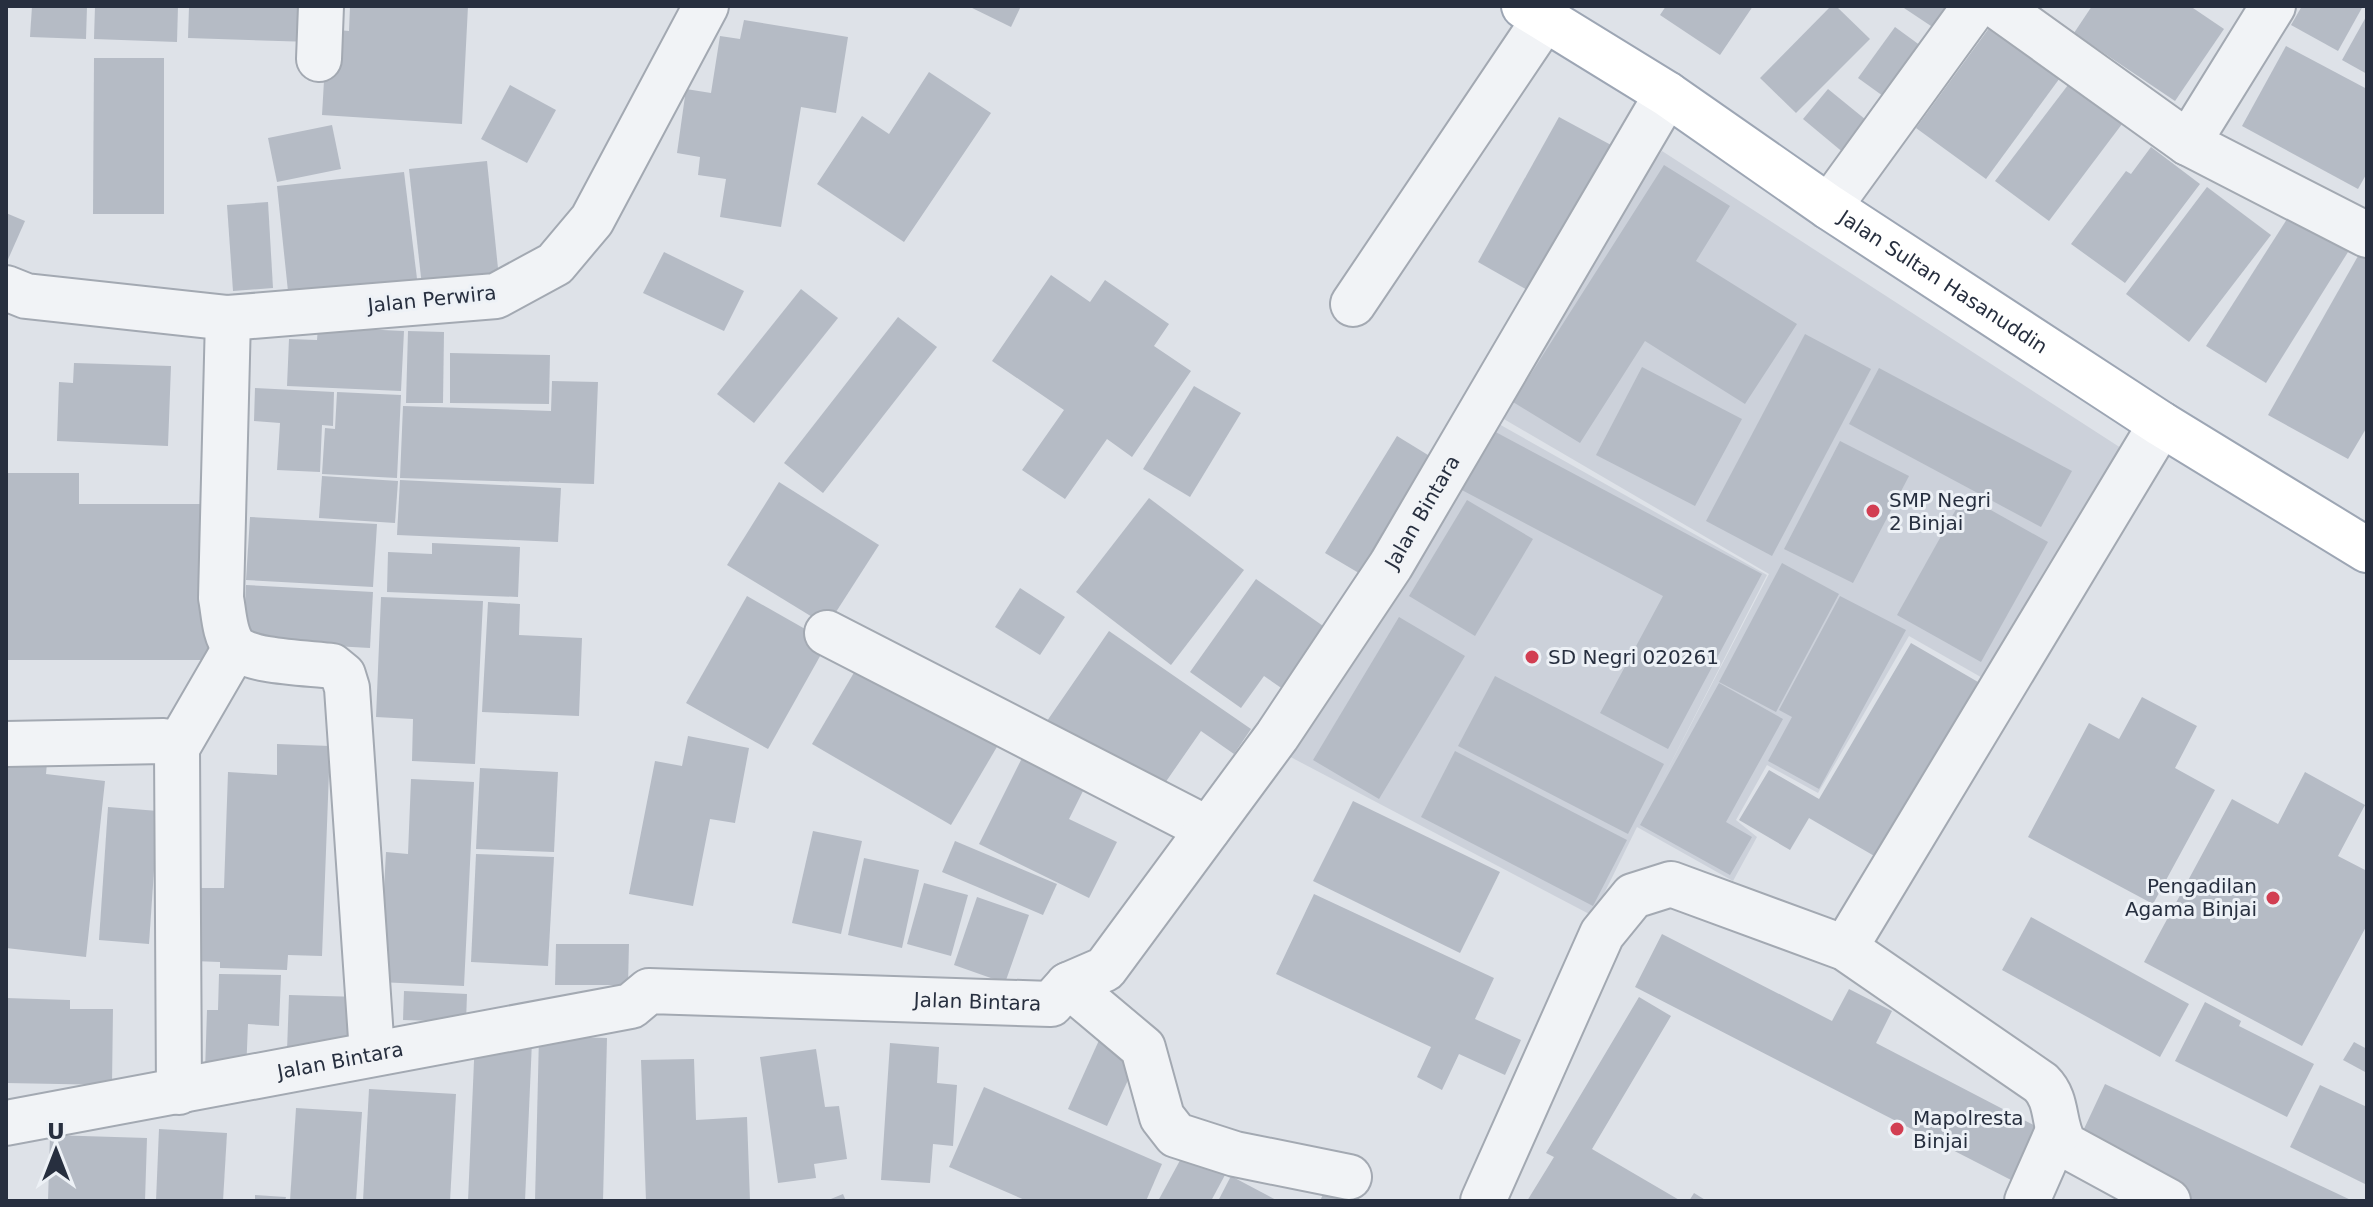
<svg xmlns="http://www.w3.org/2000/svg" width="2373" height="1207" font-family="'DejaVu Sans',sans-serif">
<rect width="100%" height="100%" fill="#dee2e8"/>
<path fill="#ccd1da" d="M1662,151L2121,448L1986,680L1909,636L1818,793L1767,765L1736,820L1757,837L1733,881L1637,827L1593,916L1281,752L1490,419L1767,575L1658,788L1769,574L1480,405Z"/>
<g fill="#b5bbc5">
<path d="M32,6H87L86,39L30,37Z"/>
<path d="M95,6H178L177,42L94,39Z"/>
<path d="M189,6H313L312,42L188,38Z"/>
<path d="M350,6H468L462,124L322,115L327,29L349,31Z"/>
<path d="M968,6H1021L1011,27Z"/>
<path d="M1666,6H1753L1720,55L1660,15Z"/>
<path d="M1831,6H1836L1870,39L1796,113L1760,78Z"/>
<path d="M1901,6H1953L1937,30Z"/>
<path d="M2092,6H2190L2224,29L2175,101L2074,33Z"/>
<path d="M2302,6H2363L2338,51L2291,25Z"/>
<path d="M2367,15V74L2342,60Z"/>
<path d="M744,20L848,37L836,113L801,107L781,227L720,217L726,179L698,175L700,157L677,153L686,89L711,93L720,36L740,39Z"/>
<path d="M1995,20L2065,71L1986,179L1916,128Z"/>
<path d="M1895,27L1921,46L1883,96L1858,78Z"/>
<path d="M2286,46L2367,89V173L2358,189L2242,126Z"/>
<path d="M94,58H164V214H93Z"/>
<path d="M929,72L991,113L904,242L817,184L862,116L889,134Z"/>
<path d="M510,85L556,110L527,163L481,139Z"/>
<path d="M2068,85L2122,124L2049,221L1995,181Z"/>
<path d="M1828,89L1871,124L1845,154L1803,119Z"/>
<path d="M1559,117L1611,145L1529,291L1478,262Z"/>
<path d="M332,125L341,169L277,182L268,138Z"/>
<path d="M2151,147L2200,184L2125,283L2071,244L2126,171L2131,174Z"/>
<path d="M487,161L499,278L422,286L409,169Z"/>
<path d="M1664,165L1730,206L1696,261L1797,324L1745,404L1645,341L1580,443L1513,402Z"/>
<path d="M404,172L418,287L289,301L277,186Z"/>
<path d="M2207,187L2271,235L2189,342L2126,294Z"/>
<path d="M268,202L273,288L233,291L227,205Z"/>
<path d="M6,213L25,221L6,264Z"/>
<path d="M2289,216L2348,252L2266,383L2206,346Z"/>
<path d="M2362,249L2367,252V427L2348,459L2268,415Z"/>
<path d="M664,252L744,291L724,331L643,293Z"/>
<path d="M1051,275L1090,302L1105,280L1169,324L1154,346L1191,371L1132,457L1107,439L1065,499L1022,470L1064,410L992,361Z"/>
<path d="M801,289L838,318L754,423L717,394Z"/>
<path d="M898,317L937,347L823,493L784,463Z"/>
<path d="M318,327L404,331L401,391L287,386L289,339L317,340Z"/>
<path d="M408,331L444,332L443,403H406Z"/>
<path d="M1805,334L1871,369L1772,556L1706,521Z"/>
<path d="M450,353L550,355L549,404L450,403Z"/>
<path d="M74,363L171,366L168,446L57,441L59,382L73,383Z"/>
<path d="M1642,367L1742,419L1695,506L1596,455Z"/>
<path d="M1879,368L2072,471L2041,527L1849,424Z"/>
<path d="M552,381L598,382L594,484L400,478L403,406L551,411Z"/>
<path d="M1194,386L1241,413L1190,497L1143,469Z"/>
<path d="M255,388L334,392L333,426L322,425L320,472L277,470L280,423L254,421Z"/>
<path d="M337,392L401,395L397,478L322,474L325,428L335,429Z"/>
<path d="M1490,429L1762,574L1668,749L1600,713L1663,596L1458,488Z"/>
<path d="M1397,436L1441,463L1369,579L1325,553Z"/>
<path d="M1840,441L1909,476L1853,583L1784,549Z"/>
<path d="M6,473H79V504H208V660H6Z"/>
<path d="M322,476L398,481L395,523L319,518Z"/>
<path d="M400,480L561,488L558,542L397,535Z"/>
<path d="M779,482L879,545L827,626L727,565Z"/>
<path d="M1964,495L2048,542L1981,662L1897,615Z"/>
<path d="M1149,498L1244,570L1171,665L1076,592Z"/>
<path d="M1467,500L1533,539L1475,636L1409,596Z"/>
<path d="M250,517L377,524L373,587L246,580Z"/>
<path d="M432,543L520,547L518,597L387,592L388,552L432,554Z"/>
<path d="M1782,563L1839,594L1776,712L1719,682Z"/>
<path d="M1256,579L1336,635L1293,696L1264,676L1241,708L1190,672Z"/>
<path d="M246,585L373,592L370,648L243,641Z"/>
<path d="M1020,588L1065,617L1040,655L995,627Z"/>
<path d="M747,596L828,642L768,749L686,703Z"/>
<path d="M1840,596L1906,630L1819,789L1768,761L1792,717L1779,710Z"/>
<path d="M381,597L483,601L475,764L412,761L413,719L376,717Z"/>
<path d="M488,602L520,604L519,635L582,638L579,716L482,712Z"/>
<path d="M1399,617L1465,656L1379,799L1313,760Z"/>
<path d="M1109,631L1251,729L1234,754L1201,731L1156,796L1047,721Z"/>
<path d="M1911,643L1978,682L1876,857L1809,818L1790,850L1739,820L1769,770L1819,799Z"/>
<path d="M862,659L1001,740L951,825L812,744Z"/>
<path d="M1495,676L1664,764L1628,834L1458,746Z"/>
<path d="M1719,683L1783,719L1726,822L1752,837L1730,875L1640,825Z"/>
<path d="M2142,697L2197,726L2175,768L2215,790L2153,904L2028,837L2089,723L2119,739Z"/>
<path d="M688,736L749,748L735,823L710,819L693,906L629,894L655,761L682,766Z"/>
<path d="M277,744L330,746L322,956L288,955L287,970L220,968V962L193,961L195,888H224L228,772L277,775Z"/>
<path d="M1455,751L1627,840L1593,906L1421,817Z"/>
<path d="M1024,754L1086,785L1069,819L1117,842L1089,898L979,844Z"/>
<path d="M6,758L47,763L46,774L105,781L86,957L6,948Z"/>
<path d="M480,768L558,772L554,852L476,849Z"/>
<path d="M2305,772L2365,805L2338,856L2367,871V925L2302,1046L2144,962L2232,799L2278,824Z"/>
<path d="M411,779L474,782L464,986L379,982L386,852L408,854Z"/>
<path d="M1353,801L1500,872L1460,953L1313,881Z"/>
<path d="M108,807L158,811L149,944L99,940Z"/>
<path d="M813,831L862,841L841,934L792,923Z"/>
<path d="M955,841L1057,884L1043,915L942,872Z"/>
<path d="M476,854L554,857L548,966L471,962Z"/>
<path d="M864,858L919,870L902,948L848,935Z"/>
<path d="M924,883L968,895L951,956L907,944Z"/>
<path d="M1314,894L1494,978L1475,1019L1521,1040L1505,1075L1459,1054L1442,1090L1417,1077L1431,1047L1276,974Z"/>
<path d="M977,897L1029,915L1005,983L954,965Z"/>
<path d="M2031,917L2189,1004L2160,1057L2002,970Z"/>
<path d="M1662,934L1832,1021L1849,989L1892,1011L1876,1043L2041,1129L2013,1181L1635,987Z"/>
<path d="M556,944H629L628,985H555Z"/>
<path d="M219,974L281,975L279,1026L248,1024L246,1073L205,1072L207,1010H218Z"/>
<path d="M404,991L467,994L466,1022L403,1020Z"/>
<path d="M289,995L361,997L360,1052L287,1051Z"/>
<path d="M1639,997L1671,1016L1592,1149L1681,1201H1527L1554,1157L1546,1153Z"/>
<path d="M6,998L70,1000V1009H113L112,1085L6,1083Z"/>
<path d="M2205,1002L2241,1021L2239,1026L2314,1064L2287,1117L2175,1061Z"/>
<path d="M539,1036L607,1038L603,1201H535Z"/>
<path d="M475,1038L532,1041L525,1201H468Z"/>
<path d="M1100,1038L1139,1056L1107,1126L1068,1109Z"/>
<path d="M2354,1042L2367,1049V1073L2343,1060Z"/>
<path d="M890,1043L939,1047L937,1083L957,1085L953,1146L933,1144L930,1183L881,1180Z"/>
<path d="M816,1049L825,1107L839,1106L847,1159L814,1164L816,1178L778,1183L760,1057Z"/>
<path d="M694,1059L696,1120L747,1117L750,1201H646L641,1060Z"/>
<path d="M2105,1084L2353,1201H2187L2075,1148Z"/>
<path d="M2320,1085L2367,1107V1185L2290,1147Z"/>
<path d="M984,1087L1162,1164L1146,1201H1027L949,1167Z"/>
<path d="M369,1089L456,1094L450,1201H363Z"/>
<path d="M296,1108L362,1112L356,1201H290Z"/>
<path d="M159,1129L227,1133L223,1201H156Z"/>
<path d="M50,1135L147,1138L145,1201H48Z"/>
<path d="M1184,1153L1225,1175L1211,1201H1158Z"/>
<path d="M1231,1176L1278,1201H1218Z"/>
<path d="M1325,1190L1348,1201H1320Z"/>
<path d="M1694,1193L1707,1201H1689Z"/>
<path d="M843,1194L846,1201H826Z"/>
<path d="M255,1195L286,1197L285,1201H255Z"/>
</g>
<g fill="none" stroke-linecap="round" stroke-linejoin="round">
<g stroke="#a3a9b2" stroke-width="48">
<g id="minor">
<path d="M1997,6L2188,143L2367,235"/>
<path d="M319,59L321,6"/>
<path d="M2188,143L2273,6"/>
<path d="M1829,207L1975,6"/>
<path d="M6,288L26,296L228,318L496,296L555,264L592,220L706,6"/>
<path d="M1353,304L1544,20"/>
<path d="M228,318L221,598C224,613 224,634 234,646C247,662 310,663 332,666L343,675L347,688L372,1053"/>
<path d="M827,633L1208,829"/>
<path d="M6,744L164,741L177,748"/>
<path d="M1845,948L2161,424"/>
<path d="M1068,985L1143,1048L1162,1117L1176,1135L1235,1154L1349,1177"/>
<path d="M179,1092L177,748L235,648"/>
<path id="s1" d="M6,1123L631,1006L649,991L1051,1004L1068,985L1105,969L1277,736L1391,565L1667,94"/>
<path d="M1483,1201L1602,934L1633,896L1671,884L1845,948L2041,1083C2059,1101 2052,1124 2065,1145L2168,1201"/>
<path d="M2027,1201L2057,1133"/>
</g>
</g>
<g stroke="#9da6b4" stroke-width="48">
<g id="major">
<path id="s2" d="M1524,6L1667,94L1829,207L2161,424L2367,550"/>
</g>
</g>
<use href="#minor" stroke="#f1f3f6" stroke-width="44"/>
<use href="#major" stroke="#fff" stroke-width="44"/>
</g>
<g fill="#d23e52" stroke="#edf1f6" stroke-width="3">
<circle cx="1873" cy="511" r="8"/>
<circle cx="1532" cy="657" r="8"/>
<circle cx="2273" cy="898" r="8"/>
<circle cx="1897" cy="1129" r="8"/>
</g>
<g text-anchor="middle" dominant-baseline="central" stroke-width="6" stroke-linejoin="round" paint-order="stroke">
<g font-size="20" fill="#272f3f" stroke="#edf1f6">
<text stroke="none"><textPath href="#s2" startOffset="502">Jalan Sultan Hasanuddin</textPath></text>
<text transform="translate(432 299) rotate(-6)">Jalan Perwira</text>
<text stroke="none"><textPath href="#s1" startOffset="1684">Jalan Bintara</textPath></text>
<text stroke="none"><textPath href="#s1" startOffset="988">Jalan Bintara</textPath></text>
<text stroke="none"><textPath href="#s1" startOffset="340">Jalan Bintara</textPath></text>
</g>
<g font-size="20" fill="#272f3f" stroke="#edf1f6" text-anchor="start">
<text x="1889" y="500">SMP Negri<tspan x="1889" dy="23">2 Binjai</tspan></text>
<text x="1548" y="657">SD Negri 020261</text>
<text x="2257" y="886" text-anchor="end">Pengadilan<tspan x="2257" dy="23">Agama Binjai</tspan></text>
<text x="1913" y="1118">Mapolresta<tspan x="1913" dy="23">Binjai</tspan></text>
</g>
</g>
<rect width="2373" height="1207" fill="none" stroke="#272f3f" stroke-width="16"/>
<g transform="translate(56 1151)" stroke="#edf1f6" stroke-width="6" paint-order="stroke">
<path d="M0-6L14 30L0 20L-14 30Z" fill="#272f3f"/>
<text y="-12" font-size="22" font-weight="bold" text-anchor="middle" fill="#272f3f">U</text>
</g>
</svg>
